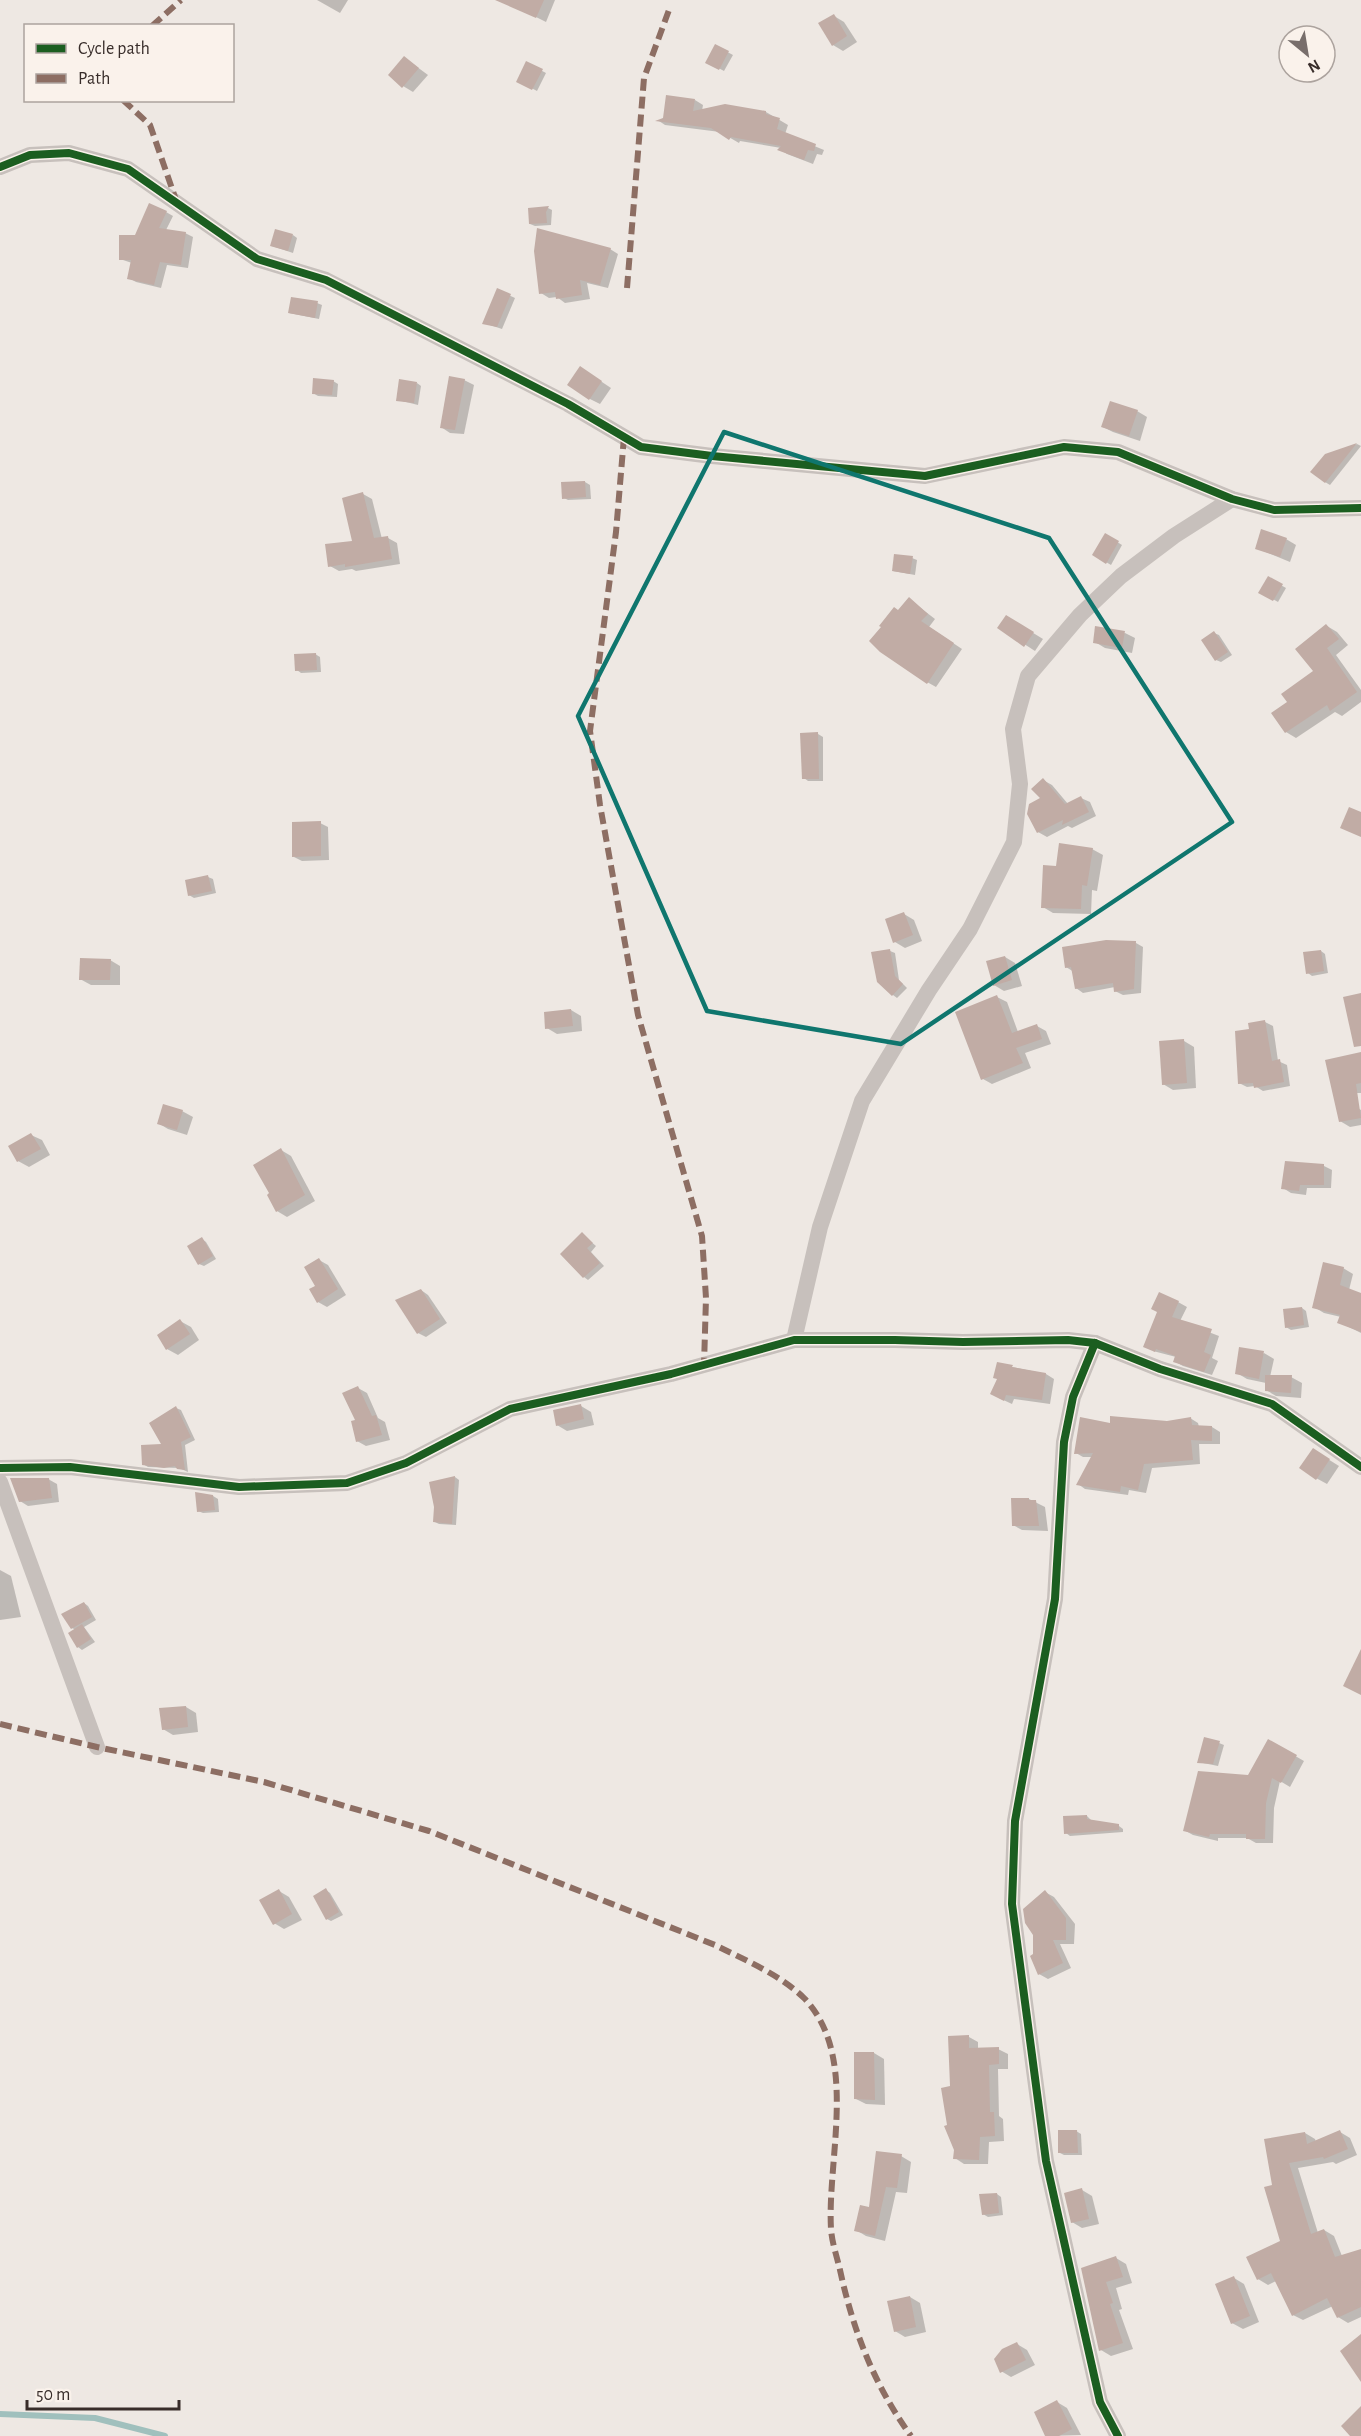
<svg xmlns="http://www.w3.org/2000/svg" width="1361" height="2436" font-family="'Alegreya Sans',sans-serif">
<rect width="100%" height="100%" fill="#eee8e3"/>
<g fill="#0003">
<path d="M317,0H348L340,13Z"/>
<path d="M502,0H555L546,22Z"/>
<path d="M834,16L844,22L857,42L843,51L833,45Z"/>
<path d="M716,46L733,55L724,71L707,62Z"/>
<path d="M405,58L428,75L413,92L403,86Z"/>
<path d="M527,63L546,73L537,91L518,81Z"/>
<path d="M695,100L703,105L702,111L766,112L788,125L785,134L824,150L822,155L817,154L813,164L787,154L780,149L781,148L740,141L739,143L720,132L665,125L659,121Z"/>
<path d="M548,208L552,210L551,225L535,226L530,224L529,209Z"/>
<path d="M166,212L173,216L166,230L185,233L193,237L188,268L167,265L161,288L136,282L129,278L132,263L120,259L136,237Z"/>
<path d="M293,235L297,238L293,253L272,246Z"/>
<path d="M610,249L618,254L608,288L587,283L590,299L565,303L557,297L549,298L541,293Z"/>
<path d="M498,290L515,298L502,329L484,323Z"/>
<path d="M317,303L322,305L319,319L289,313Z"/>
<path d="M590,374L611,388L600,404L590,399Z"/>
<path d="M464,380L474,385L464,434L450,433L441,427Z"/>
<path d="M333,381L338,384L337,397L318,396L313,393Z"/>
<path d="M417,383L421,386L418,405L398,400Z"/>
<path d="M1137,411L1147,417L1140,441L1113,432L1103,427Z"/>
<path d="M1357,444L1361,446L1330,485L1325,482V456Z"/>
<path d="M585,482L590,485L591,499L568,500L564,498L563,484Z"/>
<path d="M363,494L372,499L382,539L388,538L397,543L400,564L356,571L352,569L339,571L330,566L354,542Z"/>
<path d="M1106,535L1122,545L1111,565L1094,555Z"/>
<path d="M1286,539L1296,545L1290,562L1256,548Z"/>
<path d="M912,558L917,560L915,575L893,571Z"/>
<path d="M1268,578L1286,588L1278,602L1260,592Z"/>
<path d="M909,599L935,619L929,627L962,649L936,687L927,682L899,611Z"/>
<path d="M1017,623L1043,639L1035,651L999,628Z"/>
<path d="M1327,626L1337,632L1348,645L1336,655L1361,690V702L1342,716L1335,712L1296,738L1286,732L1289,703L1315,672Z"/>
<path d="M1125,633L1135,638L1132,653L1105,648L1095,642Z"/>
<path d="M1214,633L1219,635L1232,655L1221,662L1216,660Z"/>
<path d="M315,654L320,657L321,672L301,673L297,670Z"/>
<path d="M818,734L823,737V781H808L804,778Z"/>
<path d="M1043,780L1052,785L1068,804L1081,798L1090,802L1096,816L1072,828L1068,826L1047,837L1038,832Z"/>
<path d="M320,823L328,827L329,860L302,861L294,857Z"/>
<path d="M1092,849L1103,855L1097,891L1092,890L1091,914L1053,913L1043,907L1057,867Z"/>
<path d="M208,877L213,879L216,893L194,898L189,895Z"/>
<path d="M904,914L914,920L922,941L905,948L895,942Z"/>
<path d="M1136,943L1143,947L1141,993L1123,995L1115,991V987L1083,993L1076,988L1074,972L1066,967Z"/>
<path d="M890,951L895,953L899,980L907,988L897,998L893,995Z"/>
<path d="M1321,951L1325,954L1328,973L1312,976L1308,973Z"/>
<path d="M1005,957L1015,963L1022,986L1004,991L994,985Z"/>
<path d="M110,960L120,966V985H91L80,979Z"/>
<path d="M997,997L1007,1002L1018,1032L1037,1026L1046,1031L1051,1044L1025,1053L1031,1068L992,1084L983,1079Z"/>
<path d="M571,1010L581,1016L582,1031L557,1034L547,1028Z"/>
<path d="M1265,1022L1273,1026L1278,1061L1287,1065L1290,1086L1263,1091L1255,1086L1247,1087L1239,1083L1251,1030Z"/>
<path d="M1184,1041L1194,1047L1196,1088L1173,1090L1163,1084Z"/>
<path d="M1361,1056V1093H1342Z"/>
<path d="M1337,1096L1361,1110V1125L1350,1127L1340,1121Z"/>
<path d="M182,1111L193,1117L187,1135L168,1129L158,1123Z"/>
<path d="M31,1135L42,1140L50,1155L29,1167L18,1161Z"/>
<path d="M281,1150L291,1156L315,1201L287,1217L277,1211Z"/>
<path d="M1287,1162L1324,1166L1332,1170L1331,1188H1307L1306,1195L1291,1193L1283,1188Z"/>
<path d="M582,1234L596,1246L591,1252L604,1266L588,1280L584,1277Z"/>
<path d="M202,1239L206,1242L216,1259L204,1266L199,1264Z"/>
<path d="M319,1260L328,1265L346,1295L327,1307L318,1302Z"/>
<path d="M1343,1268L1353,1274L1349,1290L1361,1295V1333L1339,1322L1341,1317L1324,1313L1314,1307Z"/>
<path d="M421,1290L428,1295L447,1323L426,1337L418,1333Z"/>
<path d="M1178,1302L1187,1307L1180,1321L1219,1336L1212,1358L1218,1361L1212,1375L1183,1366L1174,1361L1176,1357L1153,1351L1159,1312Z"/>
<path d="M1302,1308L1306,1311L1309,1327L1291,1330L1286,1327Z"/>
<path d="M180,1321L191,1327L199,1340L178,1355L167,1349Z"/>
<path d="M1264,1353L1274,1359L1270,1377H1291L1302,1383L1301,1398L1276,1396L1266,1390V1383L1247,1379L1237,1373Z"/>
<path d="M1012,1367L1046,1374L1054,1379L1050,1404L1014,1399L1012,1404L999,1398Z"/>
<path d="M358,1388L367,1393L378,1418L385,1422L390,1440L366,1446L357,1441Z"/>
<path d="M581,1406L591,1412L594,1425L567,1431L557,1425Z"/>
<path d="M176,1408L181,1410L195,1440L185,1445L188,1472L179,1468L148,1467L143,1464L164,1445Z"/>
<path d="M1190,1418L1198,1423L1199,1427H1212L1220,1432V1444H1199L1200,1464L1152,1468L1146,1493L1129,1490L1128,1495L1085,1489L1078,1484L1092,1457H1083L1076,1453L1167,1422Z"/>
<path d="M1323,1456L1339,1466L1327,1484L1316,1478Z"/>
<path d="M455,1477L459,1480L456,1525L439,1524L435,1522V1507Z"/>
<path d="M48,1479L57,1484L59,1502L28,1506L20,1501Z"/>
<path d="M213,1496L218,1499L219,1512L203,1513L198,1511Z"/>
<path d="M1029,1499L1045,1507L1048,1531L1022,1530L1013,1525Z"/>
<path d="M0,1570L11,1576L21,1617L0,1620Z"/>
<path d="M84,1603L88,1606L96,1620L84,1627L95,1642L82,1650L78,1647L76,1630L72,1628Z"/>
<path d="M186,1707L196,1713L198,1732L173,1735L163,1729Z"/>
<path d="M1269,1741L1304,1761L1290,1787L1280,1781L1274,1808L1273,1843H1256L1247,1838H1218V1841L1193,1835L1184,1830L1249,1777Z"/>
<path d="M1219,1743L1224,1745L1218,1766L1198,1762Z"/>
<path d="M1087,1816L1092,1821L1119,1826L1123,1829V1832L1070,1836L1066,1833Z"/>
<path d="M326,1890L330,1893L343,1915L331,1921L327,1919Z"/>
<path d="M279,1891L289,1897L302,1920L284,1929L274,1923Z"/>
<path d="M1045,1892L1054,1897L1075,1924L1074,1944H1060L1071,1968L1048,1979L1039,1974L1035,1955Z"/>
<path d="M969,2037L978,2042V2049H998L1008,2054V2069H998L999,2116L1003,2119L1004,2141L989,2142L988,2164H964L955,2158V2150L949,2126L952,2088Z"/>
<path d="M856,2053H874L884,2059L885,2105L866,2104L856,2099Z"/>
<path d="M1076,2131L1081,2134L1082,2155H1064L1060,2153Z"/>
<path d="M1340,2132L1350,2138L1357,2155L1336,2164L1333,2162L1298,2168L1318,2233L1324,2230L1334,2236L1342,2256L1361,2250V2317L1348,2323L1338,2317L1333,2306L1303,2320L1293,2315L1276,2281L1268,2285L1258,2279L1281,2242L1273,2186L1305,2133L1315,2139L1316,2142Z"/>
<path d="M901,2156L911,2162L907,2193L896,2192L885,2241L866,2236L856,2230Z"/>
<path d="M1082,2190L1092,2196L1099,2224L1082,2228L1072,2222Z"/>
<path d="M997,2194L1001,2197L1003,2215L988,2217L983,2214Z"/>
<path d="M1116,2258L1126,2264L1132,2283L1116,2288L1122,2309L1119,2310L1133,2349L1111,2356L1101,2350L1083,2269Z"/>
<path d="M1234,2278L1244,2284L1259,2322L1243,2329L1232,2323Z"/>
<path d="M910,2297L920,2303L926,2332L905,2337L895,2331Z"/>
<path d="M1017,2344L1027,2350L1035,2365L1011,2377L1001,2371Z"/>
<path d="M1057,2402L1067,2408L1081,2435L1047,2436Z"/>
</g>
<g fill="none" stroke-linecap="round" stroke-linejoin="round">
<path stroke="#a0c0bd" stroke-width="6" d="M0,2414L95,2418L165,2436"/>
</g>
<g fill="#c1aca5">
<path d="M495,0H544L536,18Z"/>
<path d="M834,14L847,36L832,46L818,23Z"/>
<path d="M715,44L729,51L719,70L705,63Z"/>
<path d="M404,56L419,68L402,88L388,75Z"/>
<path d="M526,61L543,69L532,90L516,82Z"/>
<path d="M666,95L695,99L693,111L725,104L766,111V114L780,118L777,129L816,144L814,151L808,150L804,160L777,150L781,146L731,137L729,140L711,128L655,121L663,118Z"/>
<path d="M149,203L167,211L159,228L186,232L181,265L160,262L154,285L127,279L131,260H119V235H135Z"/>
<path d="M549,206L546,212L547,223L529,224L528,208Z"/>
<path d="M537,228L611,248L600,285L580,280L582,295L556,299L555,292L539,294L534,251Z"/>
<path d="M275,229L293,234L288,251L270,246Z"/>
<path d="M497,288L511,294L497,327L482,324Z"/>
<path d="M291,297L318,301L315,318L288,313Z"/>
<path d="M580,366L602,381L589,400L567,385Z"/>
<path d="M449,376L465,379L455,430L440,428Z"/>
<path d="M313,378L334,380L332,395L312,394Z"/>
<path d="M399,379L417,382L414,403L396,401Z"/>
<path d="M1110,401L1138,410L1129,436L1101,427Z"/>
<path d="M1357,443L1325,483L1310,472L1325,454Z"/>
<path d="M585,481L586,497L562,499L561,482Z"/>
<path d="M363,492L374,538L388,536L392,559L345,567V564L328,567L325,544L352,541L342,498Z"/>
<path d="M1261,529L1287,538L1280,557L1255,549Z"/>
<path d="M1105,533L1119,541L1106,564L1092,555Z"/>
<path d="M894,554L913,556L910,574L892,571Z"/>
<path d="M1268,576L1283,584L1273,601L1258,593Z"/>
<path d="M909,597L928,614L921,621L954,643L927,684L880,652L869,641L881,627L879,626L894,607L898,610Z"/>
<path d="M1006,615L1034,632L1024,647L997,628Z"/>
<path d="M1326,624L1339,639L1327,648L1357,692L1330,711L1327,705L1285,733L1271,713L1287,702L1281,694L1313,671L1295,649Z"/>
<path d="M1095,626L1125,631L1122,648L1093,643Z"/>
<path d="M1214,631L1228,652L1215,661L1201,640Z"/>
<path d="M316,653L317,670L295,671L294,654Z"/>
<path d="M818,732L819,779H802L800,733Z"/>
<path d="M1043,778L1065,804L1081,796L1089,812L1062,825L1063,820L1037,833L1027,814L1029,804L1040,798L1031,789Z"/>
<path d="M1349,807L1361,812V837L1340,828Z"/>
<path d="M321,821V856L292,857V822Z"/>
<path d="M1059,843L1093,848L1087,886L1082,885L1081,909L1041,908L1043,865L1056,866Z"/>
<path d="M208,875L212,891L188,896L185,880Z"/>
<path d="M904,912L913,935L893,943L885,919Z"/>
<path d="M1106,940L1136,941L1134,989L1114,992L1113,983L1075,989L1071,967L1065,968L1062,947Z"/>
<path d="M890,949L895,976L903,984L892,996L877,982L871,952Z"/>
<path d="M1321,950L1324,971L1306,974L1303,952Z"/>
<path d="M1005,956L1012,980L993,986L986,961Z"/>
<path d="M80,958L111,959L110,980H79Z"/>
<path d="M1361,993V1046L1354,1047L1343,997Z"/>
<path d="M997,995L1012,1033L1037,1024L1042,1039L1016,1048L1023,1063L981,1080L955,1012Z"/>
<path d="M571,1009L573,1026L545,1029L544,1012Z"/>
<path d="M1265,1020L1272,1061L1280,1059L1284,1082L1254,1088L1253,1083L1238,1084L1235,1031L1249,1029L1248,1023Z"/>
<path d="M1184,1039L1187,1083L1162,1085L1159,1041Z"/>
<path d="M1361,1052V1083L1356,1084L1361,1118L1339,1122L1325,1060Z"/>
<path d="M163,1104L183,1110L177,1130L157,1124Z"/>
<path d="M31,1133L41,1149L17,1162L8,1146Z"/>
<path d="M281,1148L305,1195L276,1212L267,1195L269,1193L253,1165Z"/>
<path d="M1285,1161L1324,1164V1185H1300L1299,1191L1281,1189Z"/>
<path d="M582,1232L593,1243L587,1248L600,1263L583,1278L560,1254Z"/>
<path d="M202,1237L213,1256L198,1265L187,1246Z"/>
<path d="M319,1258L338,1289L317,1303L309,1289L315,1286L304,1267Z"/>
<path d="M1323,1262L1344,1267L1340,1285L1361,1293V1332L1337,1323L1340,1315L1312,1308Z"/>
<path d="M421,1289L440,1319L417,1334L395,1300Z"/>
<path d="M1159,1292L1179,1301L1172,1317L1212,1329L1204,1352L1211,1355L1204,1372L1173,1362L1175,1356L1156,1349L1155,1352L1143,1347L1157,1312L1151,1309Z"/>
<path d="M1302,1307L1304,1325L1285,1328L1283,1309Z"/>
<path d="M180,1319L190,1334L166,1350L157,1335Z"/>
<path d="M1239,1347L1264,1351L1259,1379L1235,1374Z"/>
<path d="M997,1362L1013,1365L1012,1367L1046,1373L1042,1400L1006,1395L1004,1401L990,1394L997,1379L993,1378Z"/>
<path d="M1265,1375H1292L1291,1393L1265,1391Z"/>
<path d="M358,1386L372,1416L376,1415L382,1435L356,1442L351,1421L355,1420L342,1393Z"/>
<path d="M581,1404L584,1419L556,1426L553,1410Z"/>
<path d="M176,1406L191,1437L181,1442L185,1470L177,1469L175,1466L164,1468L142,1465L141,1445L161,1444L149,1423Z"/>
<path d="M1110,1416L1167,1421L1191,1417L1192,1425L1212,1426V1441L1191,1440L1193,1460L1144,1464L1138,1490L1121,1486L1120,1492L1076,1485L1093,1453L1074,1454L1080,1417L1110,1423Z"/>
<path d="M1313,1448L1330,1459L1316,1480L1299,1468Z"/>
<path d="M455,1476L452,1524L433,1522L434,1507L429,1482Z"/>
<path d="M10,1478H49L52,1498L19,1502Z"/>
<path d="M195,1492L213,1495L215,1510L197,1512Z"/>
<path d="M1011,1498H1029V1500H1036L1039,1526H1012Z"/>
<path d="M84,1602L92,1617L71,1629L61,1614Z"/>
<path d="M82,1624L91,1639L77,1648L68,1633Z"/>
<path d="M1361,1649V1695L1343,1686Z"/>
<path d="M186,1706L188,1727L162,1730L159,1708Z"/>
<path d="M1204,1737L1220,1741L1213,1764L1197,1763Z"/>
<path d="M1268,1739L1297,1755L1281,1783L1272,1778L1266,1803L1265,1839H1246V1834H1210L1209,1837L1183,1831L1198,1771L1248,1775Z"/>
<path d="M1087,1815V1819L1119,1824V1830L1064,1834L1063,1816Z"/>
<path d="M326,1888L339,1912L326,1920L313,1896Z"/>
<path d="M279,1889L292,1914L273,1925L259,1900Z"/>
<path d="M1045,1890L1066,1918V1940H1053L1063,1963L1038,1975L1030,1956L1033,1954V1935L1025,1923L1023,1909Z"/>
<path d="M969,2035V2048L999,2047V2064L989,2065L990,2112H994L995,2136L980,2137L979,2160L953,2159L954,2150L944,2126L947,2125L941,2088L950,2086L948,2036Z"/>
<path d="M854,2052H874L875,2100L854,2099Z"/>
<path d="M1058,2130H1077L1078,2153H1058Z"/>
<path d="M1340,2130L1348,2149L1324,2159L1323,2157L1289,2163L1311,2234L1324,2229L1335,2257L1361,2249V2307L1337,2318L1327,2298L1292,2316L1271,2273L1257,2280L1246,2257L1280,2241L1264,2187L1272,2185L1264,2139L1305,2132L1307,2144Z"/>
<path d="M876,2151L902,2154L897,2188L886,2187L875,2236L854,2231L860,2205L869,2207Z"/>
<path d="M1082,2188L1089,2219L1071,2223L1064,2193Z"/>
<path d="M997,2193L999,2213L982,2215L979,2194Z"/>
<path d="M1116,2256L1123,2277L1106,2282L1113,2303L1110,2304L1123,2343L1099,2351L1081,2268Z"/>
<path d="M1234,2276L1250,2316L1231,2324L1215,2284Z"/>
<path d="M910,2296L916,2327L894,2332L887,2301Z"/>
<path d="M1361,2334V2382L1340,2351Z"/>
<path d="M1017,2342L1026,2360L1000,2373L994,2359L1002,2349Z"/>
<path d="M1057,2400L1072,2429L1059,2436H1045L1034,2412Z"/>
<path d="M1361,2406V2436H1350L1341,2426Z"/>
</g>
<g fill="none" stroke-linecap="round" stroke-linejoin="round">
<g stroke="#c7c0bc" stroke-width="16">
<path d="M0,167L30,155L69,153L128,169L257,259L326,280L568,404L641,447L712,456L925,476L1064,447L1118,452L1232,499L1274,510L1361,508"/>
<path d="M794,1340L820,1227L862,1101L929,990L970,929L1014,842L1020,784L1013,729L1028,676L1080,615L1121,576L1174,536L1232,499"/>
<path d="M1095,1343L1073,1397L1064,1442L1055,1599L1015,1821L1012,1904L1046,2161L1100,2402L1118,2436"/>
<path d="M0,1468L70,1467L239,1487L347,1483L406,1463L510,1409L671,1374L794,1340H895L963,1342L1068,1340L1095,1343L1160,1369L1272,1404L1361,1467"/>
<path d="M0,1482L97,1747"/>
</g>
<g stroke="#8d6e63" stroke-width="6" stroke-dasharray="12 6" stroke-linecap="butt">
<path d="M152,26L181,0"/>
<path d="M123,100L150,125L177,203"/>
<path d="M627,288L644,78L669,10"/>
<path d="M624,437L616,532L590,731L600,805L638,1015L702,1236L706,1298L704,1365"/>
<path d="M0,1724L97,1747L264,1782L429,1831L715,1945C745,1960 781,1975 805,1999C859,2057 827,2158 831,2229C832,2243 837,2257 840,2270C853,2330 874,2385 911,2436"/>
</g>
<g stroke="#faf2eb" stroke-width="11">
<g id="cycleway">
<path d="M0,167L30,155L69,153L128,169L257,259L326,280L568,404L641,447L712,456L925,476L1064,447L1118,452L1232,499L1274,510L1361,508"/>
<path d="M1095,1343L1073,1397L1064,1442L1055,1599L1015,1821L1012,1904L1046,2161L1100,2402L1118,2436"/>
<path d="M0,1468L70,1467L239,1487L347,1483L406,1463L510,1409L671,1374L794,1340H895L963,1342L1068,1340L1095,1343L1160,1369L1272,1404L1361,1467"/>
</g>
</g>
<use href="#cycleway" stroke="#1b5e20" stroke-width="8"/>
</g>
<path fill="none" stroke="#0f766e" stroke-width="4.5" stroke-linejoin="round" d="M724,432L1049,538L1232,822L901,1044L707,1011L578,716Z"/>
<rect x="24" y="24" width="210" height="78" fill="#faf2eb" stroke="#aca39e" stroke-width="1.5"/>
<rect x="36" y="44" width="30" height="9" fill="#1b5e20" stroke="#aca39e" stroke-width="1.5"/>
<text x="78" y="54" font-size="18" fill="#382d2a">Cycle path</text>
<rect x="36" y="74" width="30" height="9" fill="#8d6e63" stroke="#aca39e" stroke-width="1.5"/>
<text x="78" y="84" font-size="18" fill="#382d2a">Path</text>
<g transform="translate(1307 54) rotate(150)"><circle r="28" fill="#faf2eb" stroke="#aca39e" stroke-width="1.5"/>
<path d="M0-4.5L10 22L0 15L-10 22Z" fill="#786e6b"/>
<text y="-9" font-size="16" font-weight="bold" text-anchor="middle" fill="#382d2a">N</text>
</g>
<path d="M27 2400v9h152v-9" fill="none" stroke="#382d2a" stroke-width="3"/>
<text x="36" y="2400" font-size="18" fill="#382d2a" stroke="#faf2eb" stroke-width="4.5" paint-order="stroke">50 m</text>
</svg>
